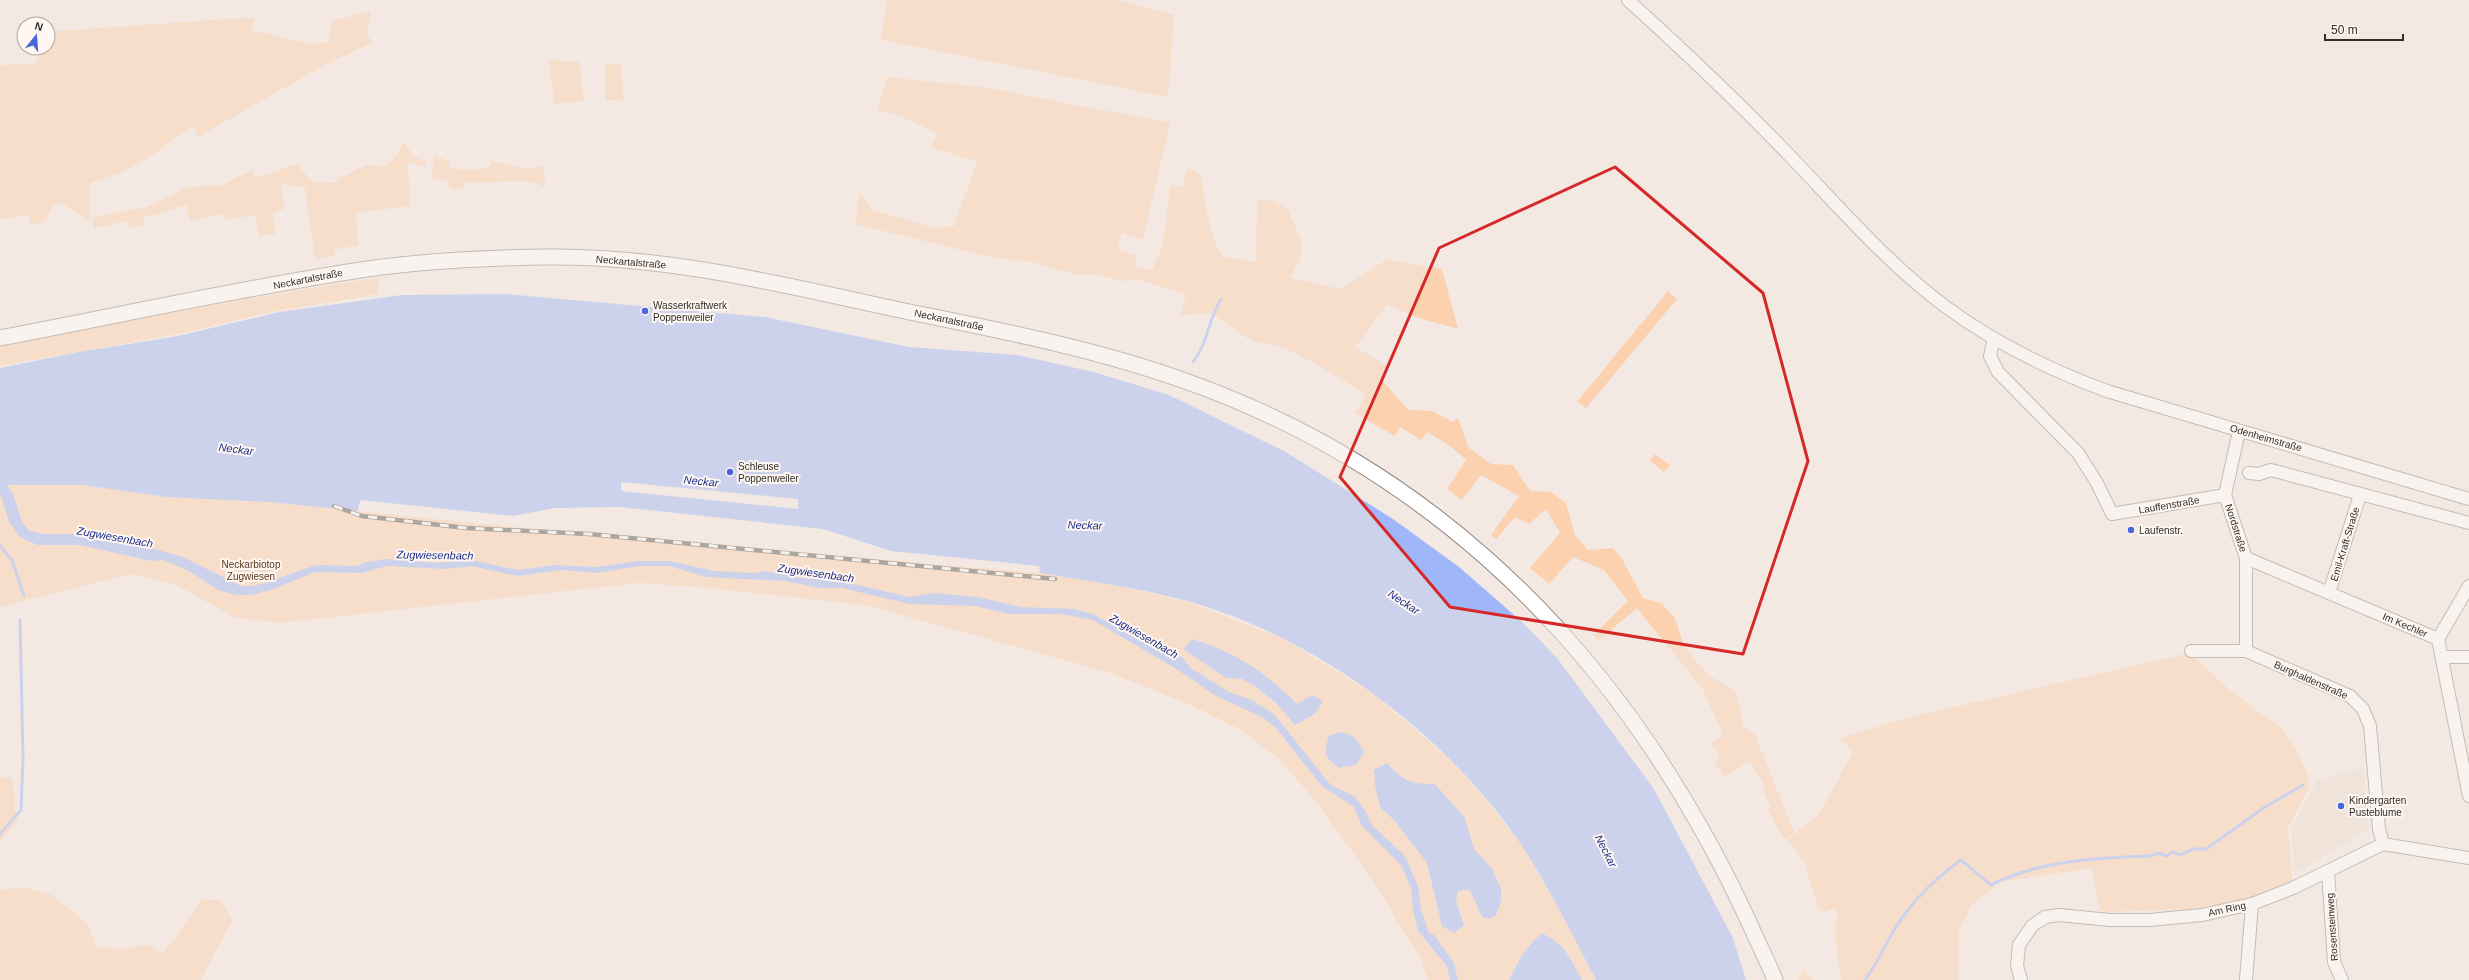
<svg xmlns="http://www.w3.org/2000/svg" width="2469" height="980" font-family="Arial,sans-serif">
<rect width="100%" height="100%" fill="#f3e9e2"/>
<path fill="#edddd0" d="M2363,768L2369,829L2295,873L2291,829L2317,781Z"/>
<g fill="#fbd1b0" fill-rule="evenodd">
<path d="M887,0H1118L1174,15L1168,97L881,40Z"/>
<path d="M371,11L367,35L373,42L319,68L198,137L194,126C176,136 161,150 143,161C126,172 108,177 89,183L90,221L62,203L53,205L46,221L31,225L28,215L0,219V65L34,64L58,31L255,17L252,30L309,44L328,42L332,21Z"/>
<path d="M549,60L579,62L584,101L554,104Z"/>
<path d="M605,64H621L623,100H606Z"/>
<path d="M887,77L991,88L1079,106L1170,122L1143,240L1122,233L1117,249L1137,256L1134,267L1152,270L1163,244L1170,187H1182L1188,167L1201,176C1205,205 1209,231 1222,257L1256,262L1257,199L1273,201L1287,208L1302,242L1300,259L1290,278L1341,289L1386,260L1442,269L1458,329L1419,318L1387,305L1355,347L1388,366L1381,379L1408,410L1433,411L1452,422L1458,418L1469,448L1491,464L1513,465L1530,491L1551,492L1566,503L1575,535L1588,550L1613,548L1622,559L1643,598L1661,603L1675,618L1684,646L1707,674L1736,692L1744,727L1755,735L1794,832L1785,840L1767,809L1771,807L1762,789L1765,787L1750,761L1724,777L1714,763L1721,758L1711,743L1723,735L1703,690L1637,608L1598,641L1593,635L1628,601L1604,570L1573,557L1549,584L1530,568L1560,533L1546,509L1529,524L1515,517L1496,539L1491,535L1519,496L1481,475L1462,500L1447,489L1466,460L1449,445L1427,432L1421,440L1400,427L1395,436L1355,413L1366,394C1337,378 1309,357 1277,346C1269,343 1261,344 1253,341C1222,327 1221,303 1180,317L1186,295L1140,280L1122,281L1100,275H1077L1032,262L990,257L855,224L860,192L873,210L934,228L954,226L977,162L931,147L937,133L900,116L877,110Z"/>
<path d="M404,141L413,156L427,162L425,167L408,162L410,206L356,213L358,245L334,250L335,256L315,259L305,188L281,183L284,209L273,213L275,234L259,236L255,215L226,220L224,214L190,221L186,205L143,218L144,225L129,228L127,221L94,228L93,217L147,207L182,190L198,186H219L253,170L255,178L296,164L313,182L337,183V179L367,165L385,166L397,155Z"/>
<path d="M434,155L450,162V168L469,170L490,167L492,161L525,169L544,166L545,187L530,181L465,183L464,189L450,188L448,180L432,179Z"/>
<path d="M379,277L378,294L266,313L178,334L0,366V344L251,298Z"/>
<path d="M1668,291L1677,299L1586,408L1577,402Z"/>
<path d="M1655,454L1670,465L1664,472L1650,461Z"/>
<path d="M0,484L83,485L166,497L268,502L580,534L1040,573L1125,587L1188,602L1281,638L1319,660L1375,695L1454,763L1488,802L1520,843L1561,912L1596,980H1582L1563,947L1523,953L1509,980H1428L1420,958L1372,879L1314,799L1276,756L1239,729L1193,706L1111,673L865,605L698,587L639,583L280,623L236,618L174,584L130,574L0,607ZM1183,649L1278,685L1297,704L1295,725L1277,704L1256,687L1242,679L1214,670ZM1387,763C1403,781 1410,784 1435,785L1465,818L1474,849L1491,867L1482,917L1470,890L1458,891L1456,900L1464,925L1438,910L1427,863L1396,822L1380,807L1375,786Z"/>
<path d="M2190,653L2232,692L2282,729L2296,749L2308,775L2309,787L2288,828L2292,884L2247,899L2200,909L2100,912L2092,868L1999,882L1971,906L1959,931L1958,980H1841L1836,942L1837,911L1833,909L1825,912L1818,906L1804,862L1788,839L1819,814L1853,752L1840,738L1910,717Z"/>
<path d="M12,777L17,821L0,842V778Z"/>
<path d="M24,887L52,895L87,923L97,948L124,949L146,945L164,953L202,900H221L232,920L201,980H0V890Z"/>
<path d="M1802,970L1814,980H1799Z"/>
</g>
<g fill="#9fb7f9" fill-rule="evenodd">
<path d="M506,294L765,317L909,347L1017,355L1094,372L1169,395L1284,451L1393,519L1459,567L1521,621L1557,658L1654,789L1733,938L1746,980H1596C1572,934 1549,887 1520,843C1445,733 1316,637 1187,601C1139,588 1089,581 1040,573L1039,566L891,551L823,529L620,507L555,508L513,516L360,500L358,511L268,502L166,497L83,485H7L13,494L23,524L30,531L43,534H78L137,544L183,557L241,586H252L265,583L316,565L357,566L366,562L385,559L437,563L471,560L519,570L554,565L597,567L639,561H669L714,571L752,573L766,571L808,579L837,580L909,597L935,593L977,597L1021,607L1073,609L1093,614L1143,642L1148,640L1154,648C1165,649 1168,656 1182,657L1191,668L1229,692L1252,700L1275,715L1325,778L1331,785L1354,796L1366,812L1372,825L1405,856L1418,886L1421,909L1429,933L1434,935L1454,963L1458,980H1450L1447,966L1418,931L1413,910L1411,888L1401,865L1361,825L1354,807L1322,786L1276,728L1262,717L1216,696L1178,670L1093,620L1060,614H1009L975,606L909,604L842,588H820L785,581L706,577L669,566H640L597,573L561,570L517,576L472,566L446,569L387,566L362,573L315,572L271,590L251,595H236L218,590L187,570L163,560L152,561L79,545H38L21,538L9,522L0,493V368L79,352L178,336L279,312L402,295ZM621,482L798,499V509L621,491Z"/>
<path d="M1192,639C1236,652 1265,672 1297,704L1312,695L1323,701L1315,714L1295,725L1277,704L1256,687L1242,679L1226,678L1183,649Z"/>
<path d="M1339,732C1353,733 1359,740 1364,753L1356,765L1339,768C1323,756 1324,754 1329,736Z"/>
<path d="M1387,763C1403,781 1410,784 1435,784L1465,818L1474,849L1491,867L1501,889V902L1496,915L1489,919L1482,917L1470,890L1458,891L1456,900L1464,925L1454,933L1442,926L1427,863L1396,822L1380,807L1375,786L1374,770Z"/>
<path d="M1541,933C1566,944 1569,957 1582,980H1509L1523,953Z"/>
</g>
<g fill="none" stroke-linecap="round" stroke-linejoin="round">
<g stroke="#9fb7f9" stroke-width="3">
<path d="M1193,362C1208,343 1208,320 1221,299"/>
<path d="M0,546L12,560L24,596"/>
<path d="M0,834L21,810L23,758L20,620"/>
<path d="M1865,980C1877,963 1885,945 1896,927C1913,900 1936,878 1961,860L1991,885C2040,860 2096,858 2150,856L2159,853L2166,856L2173,852L2180,855L2193,849H2206L2265,807L2303,785"/>
</g>
<g stroke="#8c847d" stroke-width="14">
<g id="minor">
<path d="M1628,0C1683,50 1737,101 1789,155C1839,207 1888,264 1946,307C1996,344 2050,370 2107,391L2469,499"/>
<path d="M1994,339L1990,356L1998,372L2078,453L2097,483L2112,514L2225,495"/>
<path d="M2239,431L2225,495L2246,558V651"/>
<path d="M2249,473L2259,474L2271,470L2469,523"/>
<path d="M2246,558L2438,639"/>
<path d="M2329,593L2360,495"/>
<path d="M2438,639L2469,796"/>
<path d="M2438,639L2469,586"/>
<path d="M2191,651H2246L2350,696L2363,709L2370,726L2379,829L2383,844"/>
<path d="M2442,657H2469"/>
<path d="M2328,872L2334,962L2342,980"/>
<path d="M2021,980L2017,966L2019,945L2032,926L2045,917L2059,915L2110,920H2149L2202,915L2252,904L2293,888L2383,844L2469,858"/>
<path d="M2246,980L2252,904"/>
</g>
</g>
<g stroke="#8c847d" stroke-width="17">
<path id="major" d="M0,338C116,316 232,290 348,272C413,261 480,258 545,257C663,255 780,284 895,309C993,329 1094,348 1188,382C1415,463 1585,621 1702,830C1723,867 1741,904 1758,942C1764,955 1770,967 1775,980"/>
</g>
<use href="#minor" stroke="#fff" stroke-width="12"/>
<use href="#major" stroke="#fff" stroke-width="15"/>
<g stroke="#585450" stroke-width="4.5">
<path id="rail" d="M334,506L362,516L466,528L589,534L1055,579"/>
</g>
<use href="#rail" stroke="#fff7f1" stroke-width="3" stroke-dasharray="9" stroke-linecap="butt"/>
</g>
<path d="M0 0H2469V980H0ZM1615,167L1763,293L1808,461L1743,654L1450,607L1340,477L1439,248Z" fill="#f3e9e2" fill-opacity=".55" fill-rule="evenodd"/>
<path fill="none" stroke="#d62828" stroke-width="3" stroke-linejoin="round" d="M1615,167L1763,293L1808,461L1743,654L1450,607L1340,477L1439,248Z"/>
<g fill="#4867da" stroke="#fff7f1" stroke-width="1.5">
<circle cx="645" cy="311" r="4"/>
<circle cx="730" cy="472" r="4"/>
<circle cx="2131" cy="530" r="4"/>
<circle cx="2341" cy="806" r="4"/>
</g>
<g text-anchor="middle" dominant-baseline="central" stroke-width="4" stroke-linejoin="round" paint-order="stroke">
<g font-size="10" fill="#302d2a" stroke="#fff7f1">
<text transform="translate(631 262) rotate(5)">Neckartalstraße</text>
<text transform="translate(308 279) rotate(-11)">Neckartalstraße</text>
<text transform="translate(949 320) rotate(12)">Neckartalstraße</text>
<text transform="translate(2266 438) rotate(16)">Odenheimstraße</text>
<text transform="translate(2169 505) rotate(-10)">Lauffenstraße</text>
<text transform="translate(2236 528) rotate(72)">Nordstraße</text>
<text transform="translate(2345 544) rotate(-73)">Emil-Kraft-Straße</text>
<text transform="translate(2405 625) rotate(23)">Im Kechler</text>
<text transform="translate(2311 680) rotate(24)">Burghaldenstraße</text>
<text transform="translate(2227 909) rotate(-12)">Am Ring</text>
<text transform="translate(2332 927) rotate(-94)">Rosensteinweg</text>
</g>
<g font-size="10" fill="#302d2a" stroke="#fff7f1" text-anchor="start">
<text x="653" y="305">Wasserkraftwerk<tspan x="653" dy="12">Poppenweiler</tspan></text>
<text x="738" y="466">Schleuse<tspan x="738" dy="12">Poppenweiler</tspan></text>
<text x="2139" y="530">Laufenstr.</text>
<text x="2349" y="800">Kindergarten<tspan x="2349" dy="12">Pusteblume</tspan></text>
</g>
<g font-size="10" fill="#59391e" stroke="#fff7f1">
<text x="251" y="564">Neckarbiotop<tspan x="251" dy="12">Zugwiesen</tspan></text>
</g>
<g font-size="11" font-style="italic" fill="#1e308b" stroke="#fff7f1">
<text transform="translate(236 449) rotate(7)">Neckar</text>
<text transform="translate(701 481) rotate(6)">Neckar</text>
<text transform="translate(1085 525) rotate(2)">Neckar</text>
<text transform="translate(115 537) rotate(10)">Zugwiesenbach</text>
<text transform="translate(435 555) rotate(1)">Zugwiesenbach</text>
<text transform="translate(816 573) rotate(8)">Zugwiesenbach</text>
<text transform="translate(1404 602) rotate(34)">Neckar</text>
<text transform="translate(1144 636) rotate(30)">Zugwiesenbach</text>
<text transform="translate(1606 851) rotate(63)">Neckar</text>
</g>
</g>
<g transform="translate(36 36) rotate(17)"><circle r="19" fill="#fff7f1" stroke="#aca6a1"/>
<path d="M0-3L7 15L0 10L-7 15Z" fill="#4867da"/>
<text y="-6" font-size="11" font-weight="bold" text-anchor="middle" fill="#302d2a">N</text>
</g>
<path d="M2325 34v6h78v-6" fill="none" stroke="#302d2a" stroke-width="2"/>
<text x="2331" y="34" font-size="12" fill="#302d2a" stroke="#fff7f1" stroke-width="3" paint-order="stroke">50 m</text>
</svg>
